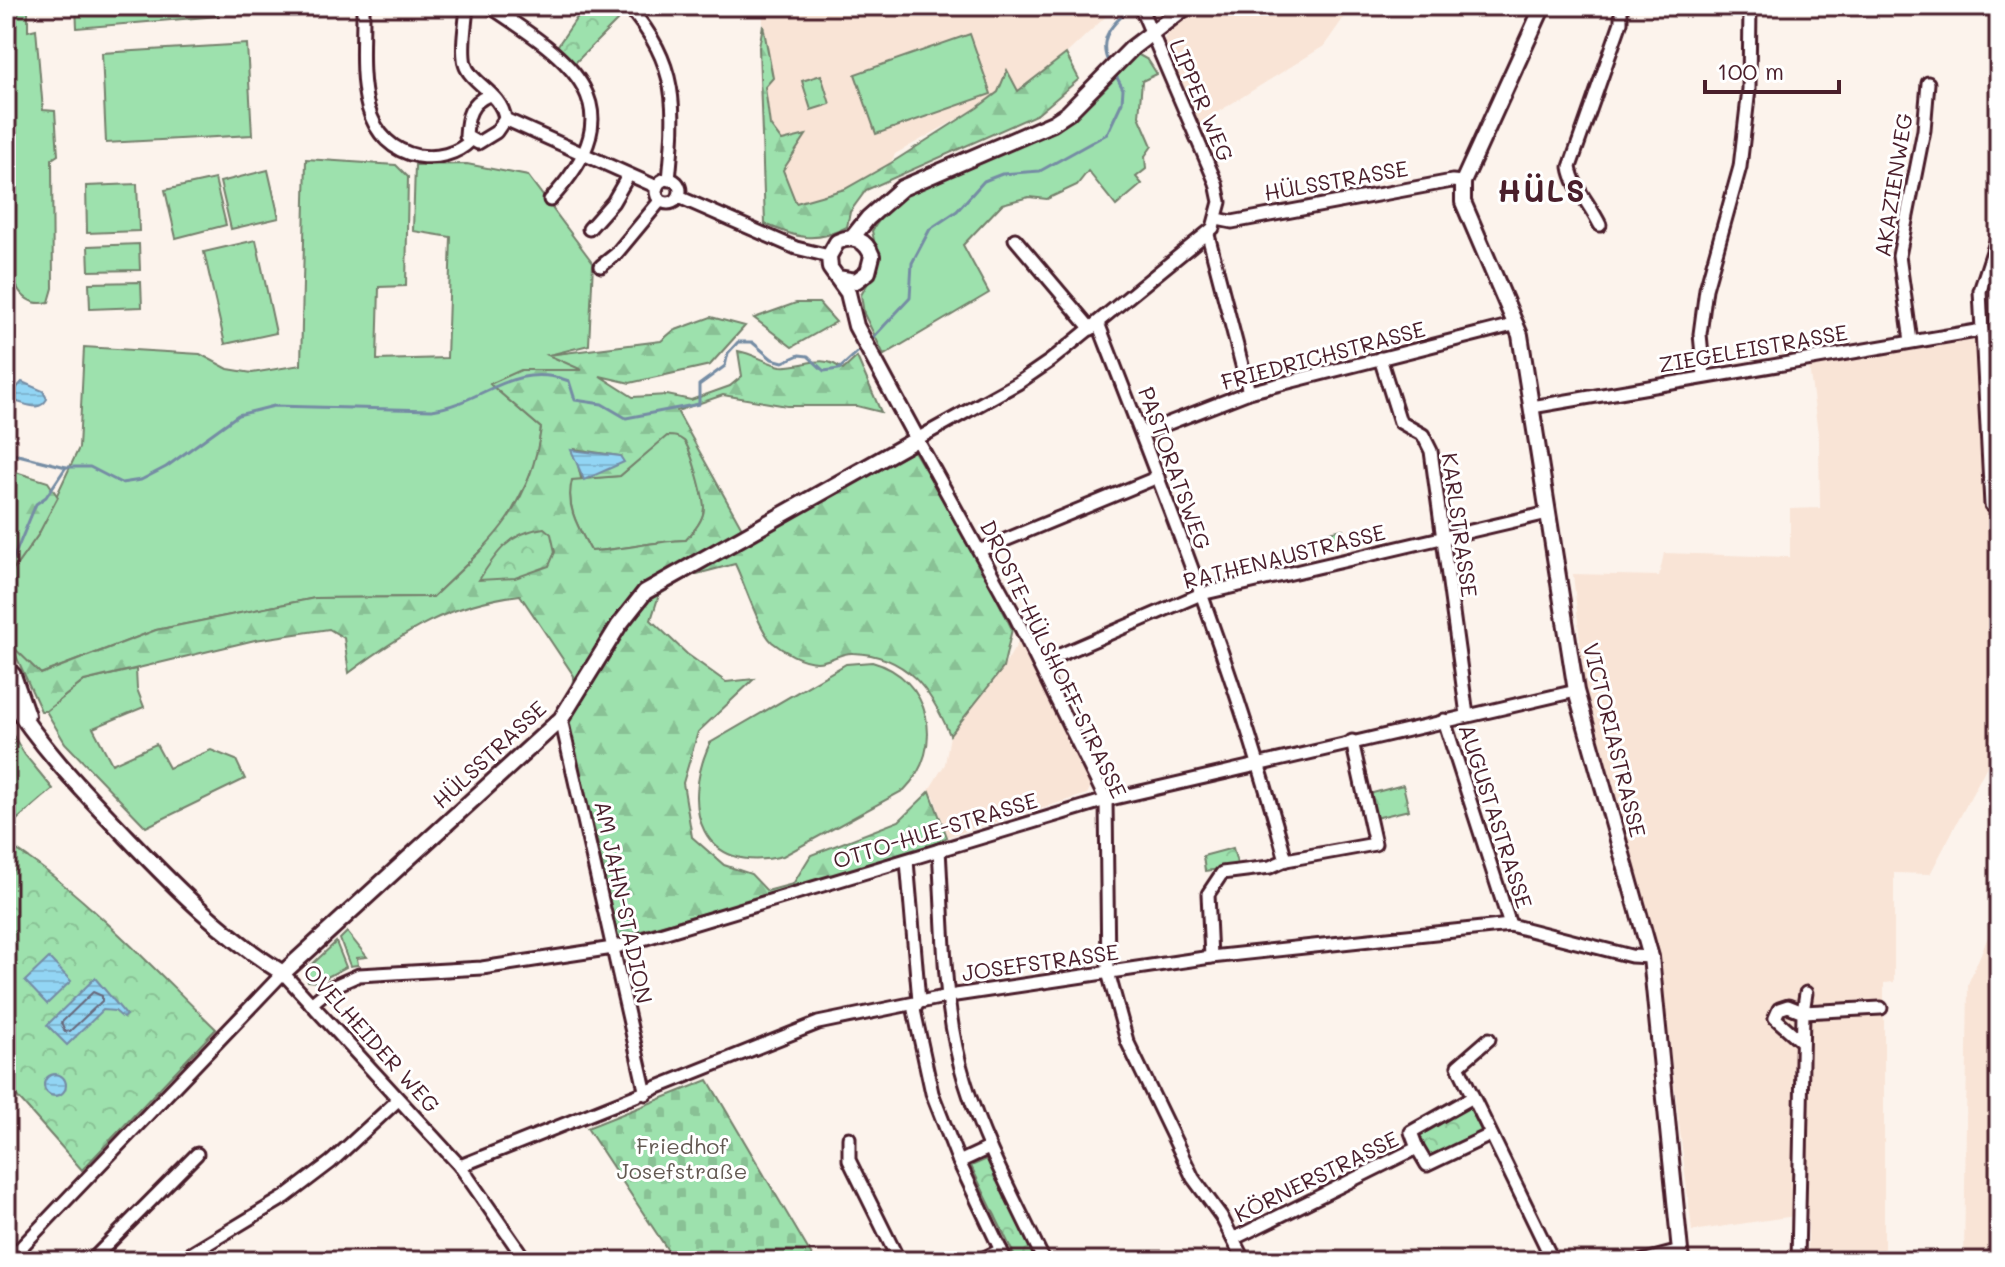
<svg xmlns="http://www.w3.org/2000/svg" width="2005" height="1267" font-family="Mali,sans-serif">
<defs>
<pattern id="forest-firs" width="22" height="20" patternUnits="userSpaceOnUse" patternTransform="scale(2)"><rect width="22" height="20" fill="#9de1ad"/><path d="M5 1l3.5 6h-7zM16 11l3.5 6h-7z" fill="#89c195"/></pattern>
<pattern id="cemetery-stones" width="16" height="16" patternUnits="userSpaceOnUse" patternTransform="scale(2)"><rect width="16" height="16" fill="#9de1ad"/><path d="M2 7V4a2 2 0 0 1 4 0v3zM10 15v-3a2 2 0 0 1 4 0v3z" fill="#89c195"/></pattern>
<pattern id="park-crowns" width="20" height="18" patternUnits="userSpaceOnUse" patternTransform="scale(2)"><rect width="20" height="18" fill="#9de1ad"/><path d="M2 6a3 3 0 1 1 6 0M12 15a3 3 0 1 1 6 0" fill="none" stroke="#89c195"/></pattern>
<pattern id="water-rules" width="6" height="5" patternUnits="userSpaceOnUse" patternTransform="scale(2)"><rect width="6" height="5" fill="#92d5f4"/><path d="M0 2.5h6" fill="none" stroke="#7fb6d1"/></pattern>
</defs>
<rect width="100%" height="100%" fill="#fcf3ec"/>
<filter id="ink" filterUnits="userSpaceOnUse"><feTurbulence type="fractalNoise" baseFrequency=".0125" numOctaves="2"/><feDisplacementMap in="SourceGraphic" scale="16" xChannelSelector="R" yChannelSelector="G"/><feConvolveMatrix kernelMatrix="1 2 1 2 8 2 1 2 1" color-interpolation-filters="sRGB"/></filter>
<g filter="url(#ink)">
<g fill="#f9e4d6">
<path d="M763,6H1117L1066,54L1018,91L1008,71L998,92L977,108L895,154L891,163L845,189L796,203L783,170L805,135L781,141L770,125L765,87L773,78L763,25Z"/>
<path d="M1205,6H1352L1324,46L1197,125L1164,40L1169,30Z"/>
<path d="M1988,326L1999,410V743L1930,874L1894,873V982L1884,983V1261H1808V1214L1692,1231L1659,957L1587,708L1573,574L1659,576L1664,553L1790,557V509L1820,508L1819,441L1808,358Z"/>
<path d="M1019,641L1091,786L1087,794L947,837L934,796L929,790L945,764L950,735L1003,668Z"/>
<path d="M1999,911V1261H1964L1968,984Z"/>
</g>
<g fill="#9de1ad" stroke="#74806c" stroke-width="2">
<path d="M6,6H28V31L36,29L43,110L55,111L58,155L52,159L53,288L49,302C16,310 10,270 6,248Z"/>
<path d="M76,6H218V16L77,28Z"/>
<path d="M970,34L991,94L876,134L855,74Z"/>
<path d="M247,44L252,135L106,143L102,53Z"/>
<path d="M1137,54L1148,60L1157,74L1142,81L1139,116L1152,146L1145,156L1146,169L1136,177L1142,184L1116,206L1088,171L1077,185L1047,199L1029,197L1002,204L963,245L989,293L884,355L864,314L861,295L879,264L872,231C905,174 1013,149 1070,117C1096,103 1117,75 1137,54Z"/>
<path d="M821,75L830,104L811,110L802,81Z"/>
<path d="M306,159L396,165L408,177L406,286L379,287L377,360L447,358L451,237L413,231L415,165L467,164L528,176L593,263L589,345L549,355L585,370L491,385L541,428L536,465L502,530L433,597L315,598L156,630L40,674L11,645H6V580L38,535L79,448L84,347L200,354L228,369L252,373L301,365Z"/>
<path d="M268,170L279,218L231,229L220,182Z"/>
<path d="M215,179L226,225L176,238L165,190Z"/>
<path d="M137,184L139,231L87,233L86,186Z"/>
<path d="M256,240L276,333L225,344L204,252Z"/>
<path d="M139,244L140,270L89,271L88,246Z"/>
<path d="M141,282L142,307L90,309L89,283Z"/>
<path d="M667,435C674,436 679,436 684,441C691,448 705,497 704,508C704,520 693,532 686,540C653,541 624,550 591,551C578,527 565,506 572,479L620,476Z"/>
<path d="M872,662C931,678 946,748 904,790L783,856C701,876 680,807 710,743L846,664Z"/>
<path d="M136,669L137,689L144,707L93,728L112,764L156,744L169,768L211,750L236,760L245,779L146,827L65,743L46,711L84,681Z"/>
<path d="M6,724L25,755L53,789L6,829Z"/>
<path d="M347,932L367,957L357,958L358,965L350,966L340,939Z"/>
<path d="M336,942L346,967L318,982L308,981L306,970Z"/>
</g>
<g fill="url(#forest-firs)" stroke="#74806c" stroke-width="2" fill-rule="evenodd">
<path d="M763,25L773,78L765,87L770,125L782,141L806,135L783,170L796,203L845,189L891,163L977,108L998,92L1007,70L1018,91L1066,54L1079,79L1038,114L866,190L850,212L847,227C814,244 799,238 765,224L759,47Z"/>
<path d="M796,303H819L836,322L792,347L754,318Z"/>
<path d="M711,317L745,326L710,365L630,383L600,376L633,397L667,395L691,400L730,386L742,376L738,351C752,353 769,364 781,366C802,368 824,352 843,370L857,357L881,412L857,406H787L723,395L677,411L748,539L914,451L975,554L1012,629L1003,668L950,735C931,690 907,655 853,653C841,652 829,662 817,662C802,662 783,651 772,642C759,630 744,582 735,564L693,575L659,595L651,620L687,654L726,682L754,679L698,732L683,783L692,837L724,865L751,874L767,891L793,884L811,855L899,821L930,791L947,837L921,852L616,938L596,835L564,721L574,676L520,595C449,604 405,631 349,673L344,638L329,629L255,640L84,681L46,711H41L11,645L41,674L156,630L315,598L433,597C490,542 530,511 541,428L490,384L521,370H582L548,355L661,341L673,331ZM667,436C674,436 678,436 684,441C691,448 704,497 704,508C704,520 693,532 686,540C653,541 624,550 591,551C578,527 565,507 572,480L620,476ZM574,449L620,456L581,478Z"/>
<path d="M6,469L48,482L58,497L38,535L6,580Z"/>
</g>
<path fill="url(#cemetery-stones)" stroke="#74806c" stroke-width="2" d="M708,1080L815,1261H675L587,1128Z"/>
<g fill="url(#park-crowns)" stroke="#74806c" stroke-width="2">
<path d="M585,6H616L625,13L575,63L556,48Z"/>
<path d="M544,528L551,534L555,552L549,566L515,578L479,580C496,553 510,532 544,528Z"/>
<path d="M1343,529L1346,542L1324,547L1321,534Z"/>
<path d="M1403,785L1409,810L1375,818L1369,794Z"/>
<path d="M6,843C78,887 154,969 216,1029L82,1170L6,1084Z"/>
<path d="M1233,848L1238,867L1205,871L1203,856Z"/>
<path d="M1468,1105L1482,1132L1429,1160L1416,1132Z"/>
<path d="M987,1159L1036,1261H1017L971,1166Z"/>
</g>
<g fill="url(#water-rules)" stroke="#758ca4" stroke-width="2">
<path d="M22,382L43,391L47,399C38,414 25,402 12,401L10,395Z"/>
<path d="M571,450L620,456L624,462L584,480Z"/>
<path d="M49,958L71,981L47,1004L25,981Z"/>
<path d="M95,978L126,1015L123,1018L115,1011L103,1010L67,1045L47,1025Z"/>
<circle cx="55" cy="1085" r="11"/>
</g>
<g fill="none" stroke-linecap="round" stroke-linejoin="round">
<path stroke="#67687b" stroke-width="2" d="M93,992L102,996V1001L70,1031L65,1032L61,1023Z"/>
<g stroke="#758ca4" stroke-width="3">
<path d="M1109,64C1096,38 1114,22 1133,6"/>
<path d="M869,342L910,298L912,263L930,229L957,211L984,181L1002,174L1040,171L1107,134L1122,102L1123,89L1115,74"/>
<path d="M6,452L66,467H90L121,483L141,480L166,467L238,415L274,406L432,410C485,402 511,361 569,381L575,400L602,404L626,418L699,404V385L725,366L728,353L738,342H752L772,359L783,362L799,355L808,356L824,371L839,369L863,347"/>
<path d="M6,576L36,504L46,497L66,467"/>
</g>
<g stroke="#4a1f2b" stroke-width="17">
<g id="minor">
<path d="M363,6C364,58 350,142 418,156C437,159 457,154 470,141"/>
<path d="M467,6C466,23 461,47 465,64C470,83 502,93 505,119L496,132L478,143L466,136C467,116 470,103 489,95"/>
<path d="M489,6C571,60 639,105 550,200"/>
<path d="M628,6C679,65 676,106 669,180"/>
<path d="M1140,6L1216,183L1220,202L1213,228L1050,361L1018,383L917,439L1014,614L1106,800L1108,972L1127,1041L1193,1178L1221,1216L1244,1261"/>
<path d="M505,119L657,187"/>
<circle cx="668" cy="191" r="12"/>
<path d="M679,197L796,248L829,256"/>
<path d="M1217,219L1232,222L1452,181L1463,182"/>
<path d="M1600,225C1590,204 1573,187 1570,167L1621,22V6"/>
<path d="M589,229L613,202L628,176"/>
<path d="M1208,235L1249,392"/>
<path d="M1015,239L1091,329"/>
<path d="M601,266L616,254L660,201"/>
<path d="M1098,323C1167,500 1237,677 1286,860L1375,844L1352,741"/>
<path d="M1911,341L1899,256L1924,130L1928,83"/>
<path d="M1380,358L1400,422L1423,435L1431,451L1467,715"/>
<path d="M1704,376L1700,334L1706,289L1740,167L1749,89L1750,6"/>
<path d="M1532,407L1982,330"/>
<path d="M1143,433L1249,392L1517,324"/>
<path d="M1991,505L1980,291L1999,233"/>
<path d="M981,550L1158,477"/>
<path d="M1039,664L1201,594L1548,513"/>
<path d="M561,719L646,1094"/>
<path d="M1444,720L1510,925"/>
<path d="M939,850C944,926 942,1008 965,1082C984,1144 1016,1202 1044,1261"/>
<path d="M907,861L919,1001L914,1010L932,1093L959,1162L1006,1261"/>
<path d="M1211,957L1208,894L1222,873L1270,867L1286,860"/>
<path d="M1806,993L1803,1012L1881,1008"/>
<path d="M311,1004L332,987L359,975L482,968L613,948L1106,800L1576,691"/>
<path d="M1489,1039L1458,1066L1553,1261"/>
<path d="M849,1138V1160L899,1261"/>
<path d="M1417,1148L1411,1132L1473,1097"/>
<path d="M959,1162L989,1148"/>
<path d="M460,1166L818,1023L949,996L1211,957L1510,925L1631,956L1651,957"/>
<path d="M1233,1239L1417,1148L1427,1165L1490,1135"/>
<path d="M8,1261L283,973L460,1166L526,1261"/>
<path d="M91,1261L197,1154"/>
<path d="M179,1261L285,1197L331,1162L398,1100"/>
<path d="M978,1261L1001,1250"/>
<path d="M1642,1261L1680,1251"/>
<path d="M1798,1261L1803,1012L1788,1006L1779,1009L1775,1018L1801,1041"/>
</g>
</g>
<g stroke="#4a1f2b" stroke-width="20">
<g id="major">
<path d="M1543,6L1463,182V202L1520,335L1576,691L1651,957L1681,1261"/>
<path d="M852,238L868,218L902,188L1053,123L1068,113L1132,48L1187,6"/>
<path d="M6,668L13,675L27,715"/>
<path d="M6,692C40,747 83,791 127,837C175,887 224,937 283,973L561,719L619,625L645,592L917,439L856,326L848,293L830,268L829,256L837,242C853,234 866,240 872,256L868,272L856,281L837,278"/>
</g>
</g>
<use href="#minor" stroke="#fff" stroke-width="11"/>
<use href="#major" stroke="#fff" stroke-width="14"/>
</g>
</g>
<g text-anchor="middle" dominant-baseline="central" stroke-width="6" stroke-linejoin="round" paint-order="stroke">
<g font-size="22" fill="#4a1f2b" stroke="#fff">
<text transform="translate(1202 100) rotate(67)">LIPPER WEG</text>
<text transform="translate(1336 180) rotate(-10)">HÜLSSTRASSE</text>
<text transform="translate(1893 185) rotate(-81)">AKAZIENWEG</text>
<text transform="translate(1753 348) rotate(-10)">ZIEGELEISTRASSE</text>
<text transform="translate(1323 355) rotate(-15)">FRIEDRICHSTRASSE</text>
<text transform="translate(1175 468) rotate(70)">PASTORATSWEG</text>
<text transform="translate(1460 525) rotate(82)">KARLSTRASSE</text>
<text transform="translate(1284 556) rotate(-14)">RATHENAUSTRASSE</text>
<text transform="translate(1054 659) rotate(64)">DROSTE-HÜLSHOFF-STRASSE</text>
<text transform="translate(1615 740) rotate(76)">VICTORIASTRASSE</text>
<text transform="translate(489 754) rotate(-43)">HÜLSSTRASSE</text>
<text transform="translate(1496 816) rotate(72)">AUGUSTASTRASSE</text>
<text transform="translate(935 830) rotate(-17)">OTTO-HUE-STRASSE</text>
<text transform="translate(624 902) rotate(78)">AM JAHN-STADION</text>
<text transform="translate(1040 962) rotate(-8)">JOSEFSTRASSE</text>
<text transform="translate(372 1038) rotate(48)">OVELHEIDER WEG</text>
<text transform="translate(1316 1176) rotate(-26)">KÖRNERSTRASSE</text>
</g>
<g font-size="22" fill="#635952" stroke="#fff">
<text x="682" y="1145">Friedhof<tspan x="682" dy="25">Josefstraße</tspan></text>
</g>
<g font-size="30" font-weight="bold" letter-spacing="2" fill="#4a1f2b" stroke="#fff">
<text x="1542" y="190">HÜLS</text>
</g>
</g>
<rect width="2005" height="1267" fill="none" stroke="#fff" stroke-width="32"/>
<rect x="16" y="16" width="1973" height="1235" fill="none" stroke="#4a1f2b" stroke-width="3" filter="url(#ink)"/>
<path d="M1705 80v12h134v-12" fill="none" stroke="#4a1f2b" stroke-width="4"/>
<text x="1717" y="80" font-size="24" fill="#4a1f2b" stroke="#ffffff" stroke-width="6" paint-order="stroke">100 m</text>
</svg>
